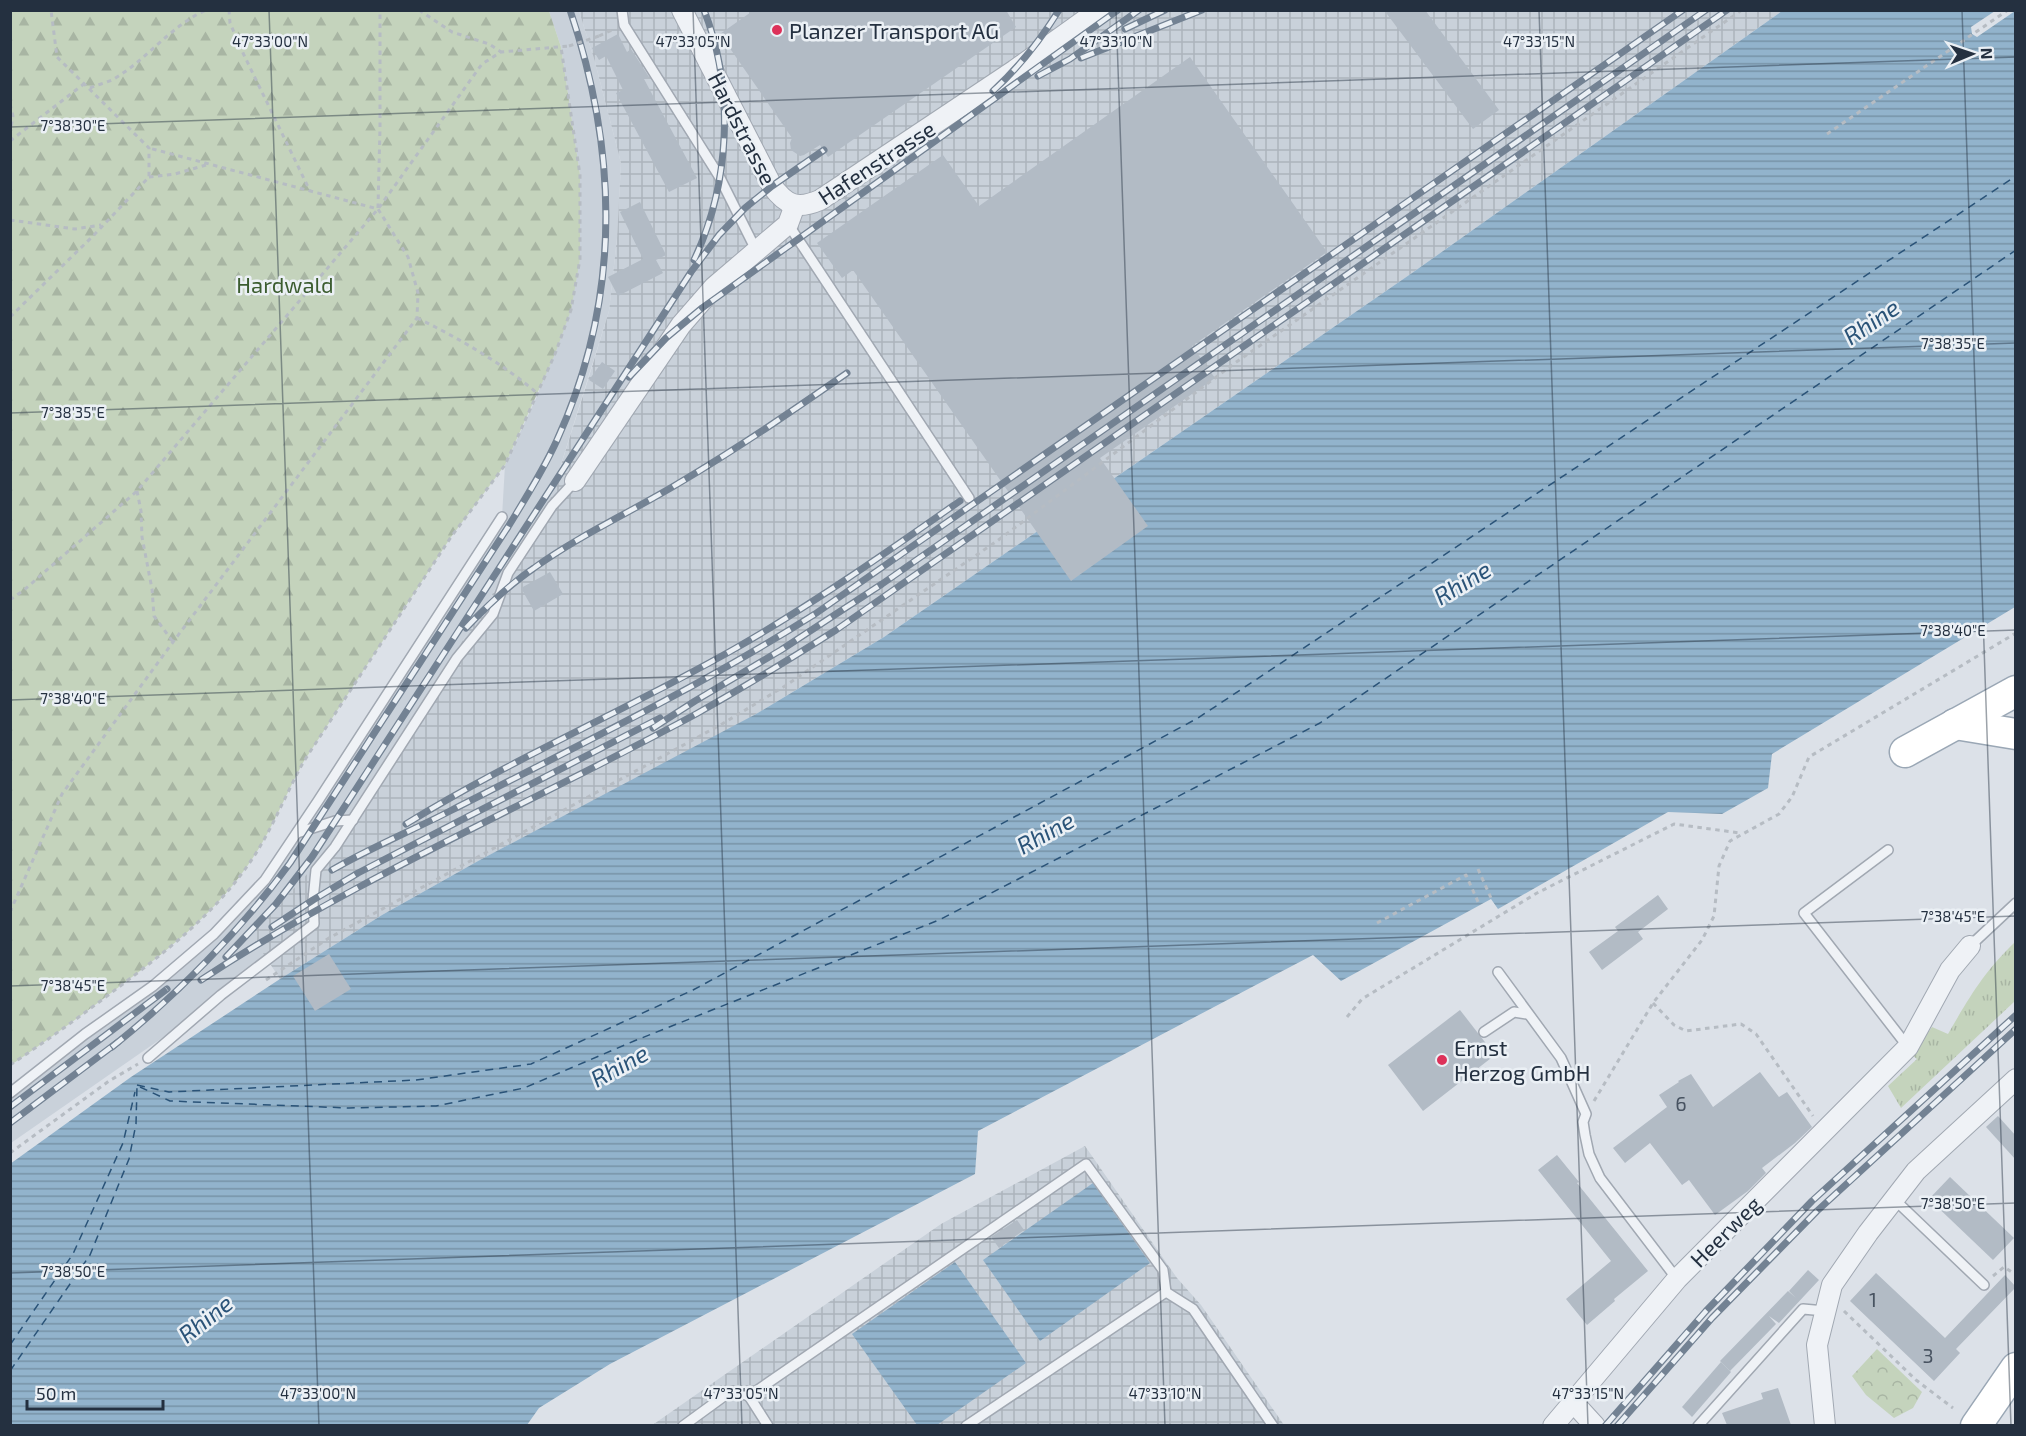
<svg xmlns="http://www.w3.org/2000/svg" width="2026" height="1436" font-family="'Exo 2',sans-serif">
<defs>
<pattern id="industrial-grid" width="8" height="8" patternUnits="userSpaceOnUse" patternTransform="scale(1.5)"><rect width="8" height="8" fill="#c9d1da"/><path d="M0 4h8M4 0v8" fill="none" stroke="#acb4bc"/></pattern>
<pattern id="grass-tufts" width="24" height="20" patternUnits="userSpaceOnUse" patternTransform="scale(1.5)"><rect width="24" height="20" fill="#c4d3bc"/><path d="M3 7l-1-3M5 7V3M7 7l1-3M15 17l-1-3M17 17v-4M19 17l1-3" fill="none" stroke="#a8b5a3"/></pattern>
<pattern id="forest-firs" width="22" height="20" patternUnits="userSpaceOnUse" patternTransform="scale(1.5)"><rect width="22" height="20" fill="#c4d3bc"/><path d="M5 1l3.5 6h-7zM16 11l3.5 6h-7z" fill="#a8b5a3"/></pattern>
<pattern id="park-crowns" width="20" height="18" patternUnits="userSpaceOnUse" patternTransform="scale(1.5)"><rect width="20" height="18" fill="#c4d3bc"/><path d="M2 6a3 3 0 1 1 6 0M12 15a3 3 0 1 1 6 0" fill="none" stroke="#a8b5a3"/></pattern>
<pattern id="water-rules" width="6" height="5" patternUnits="userSpaceOnUse" patternTransform="scale(1.5)"><rect width="6" height="5" fill="#92b3cc"/><path d="M0 2.5h6" fill="none" stroke="#7792a7"/></pattern>
</defs>
<rect width="100%" height="100%" fill="#dce1e8"/>
<path fill="#c9d1da" d="M549,11H579L595,62L621,163L617,238L609,311L548,506L332,847L270,963L11,1143V1093L153,986L265,880L502,517L505,465L538,394L580,259V175L561,47Z"/>
<g fill="url(#industrial-grid)">
<path d="M579,11H1782L1412,273L884,637L756,714L705,743L478,861L382,915L280,979L251,935L332,847L548,506L587,383L609,311L617,238L621,163L595,62Z"/>
<path d="M1085,1146L1177,1278L1201,1305L1284,1425L651,1426L941,1224Z"/>
</g>
<path fill="url(#grass-tufts)" d="M2015,942V1001L1901,1108L1888,1086L1917,1059L1912,1055L1932,1027L1948,1034C1970,996 1984,972 2015,942Z"/>
<path fill="url(#forest-firs)" d="M11,10L549,11L561,47L580,175V259L571,310L555,354L505,465L451,537L304,761C285,795 271,833 248,865C212,917 160,956 111,993C78,1018 45,1042 11,1065Z"/>
<path fill="url(#park-crowns)" d="M1877,1349L1922,1392L1913,1408L1894,1418L1866,1395L1852,1376Z"/>
<g fill="url(#water-rules)">
<path d="M1782,11H1995L1971,27L1972,34L1977,37L2015,11V607L1772,754L1768,788L1722,814L1668,812L1498,909L1491,899L1341,981L1313,955L978,1131L975,1174L610,1364L539,1408L527,1425H11L10,1164L131,1077L280,979L382,915L478,861L756,714L884,637L1412,273Z"/>
<path d="M1093,1183L1150,1263L1040,1341L983,1260Z"/>
<path d="M955,1262L1026,1363L937,1425H917L852,1334Z"/>
</g>
<g fill="none" stroke-linecap="round" stroke-linejoin="round">
<g stroke="#2a5378" stroke-width="1.5" stroke-dasharray="8 6" stroke-linecap="butt">
<path d="M137,1085L169,1092L416,1080L531,1064L693,990L1198,718L2016,176"/>
<path d="M140,1087L170,1101L349,1108L436,1106L524,1088L634,1041L939,920L1320,723L2016,250"/>
<path d="M10,1345L73,1254L123,1143L135,1092"/>
<path d="M10,1371L90,1255L129,1159L136,1124L137,1086"/>
</g>
</g>
<g fill="#b2bbc5">
<path d="M754,10H1006L1016,27L828,157L820,145L804,155L800,156L791,150L790,143L792,138L720,34Z"/>
<path d="M1384,10H1425L1499,110L1473,129Z"/>
<path d="M618,34L627,52L631,49L649,77L644,79L697,178L669,192L616,93L623,90L606,56L599,60L592,48Z"/>
<path d="M1190,57L1327,252L1192,346L1215,378L1100,458L1148,526L1071,581L853,270L842,278L817,243L943,155L979,206Z"/>
<path d="M640,202L666,255L656,260L663,273L618,296L608,277L643,259L620,212Z"/>
<path d="M602,362L615,371L603,389L589,380Z"/>
<path d="M550,572L563,594L534,611L521,588Z"/>
<path d="M1658,895L1668,909L1638,932L1643,939L1602,970L1589,952L1618,931L1615,927Z"/>
<path d="M329,954L351,989L315,1011L293,976Z"/>
<path d="M1460,1010L1495,1055L1423,1111L1388,1065Z"/>
<path d="M1760,1072L1779,1097L1787,1092L1812,1127L1795,1143L1762,1168L1766,1173L1748,1191L1715,1215L1689,1180L1682,1185L1650,1143L1625,1163L1613,1148L1667,1107L1659,1095L1679,1082L1678,1081L1691,1074L1713,1107Z"/>
<path d="M1998,1116L2016,1136V1160L1986,1127Z"/>
<path d="M1557,1155L1579,1182L1577,1183L1648,1271L1614,1299L1615,1301L1587,1325L1566,1299L1611,1261L1538,1170Z"/>
<path d="M1950,1177L2014,1238L1993,1260L1929,1199Z"/>
<path d="M1017,1220L1024,1230L999,1248L991,1237Z"/>
<path d="M1808,1270L1819,1280L1779,1323L1769,1316L1776,1324L1730,1371L1720,1361L1788,1291L1796,1298L1789,1291Z"/>
<path d="M1876,1273L1945,1338L2005,1275L2016,1287L1956,1349L1960,1353L1934,1381L1850,1301Z"/>
<path d="M1721,1362L1731,1372L1692,1417L1682,1407Z"/>
<path d="M1778,1388L1791,1425H1727L1722,1413L1763,1399L1761,1393Z"/>
</g>
<g fill="none" stroke-linecap="round" stroke-linejoin="round">
<g stroke="#a1a8b2" stroke-width="12">
<g id="service">
<path d="M622,10L624,25L719,176L756,250"/>
<path d="M788,224L969,498"/>
<path d="M297,833L335,821L353,820"/>
<path d="M1888,850L1804,913L1908,1047"/>
<path d="M1970,946L2016,903"/>
<path d="M1498,972L1561,1058L1586,1114L1583,1122L1585,1135L1589,1154L1600,1178L1677,1279"/>
<path d="M1484,1032L1514,1012L1527,1014"/>
<path d="M148,1058L221,995L314,924L313,900L316,870L335,847L457,658L493,614L508,573L552,506L575,481"/>
<path d="M10,1093L85,1034L153,986L214,934L265,880L318,801L502,517"/>
<path d="M1894,1199L1984,1285"/>
<path d="M749,1396L768,1426"/>
<path d="M683,1426L731,1391L749,1396L1086,1164L1163,1270L1166,1292L1193,1309L1273,1426"/>
<path d="M966,1426L1166,1292"/>
<path d="M1698,1426L1803,1309L1825,1311"/>
</g>
</g>
<g stroke="#a1a8b2" stroke-width="22">
<g id="minor">
<path d="M682,10L772,186C786,205 797,210 820,200L1015,70L1099,10"/>
<path d="M575,481L681,325L714,287L788,224L795,205"/>
<path d="M1573,1402L1595,1426"/>
<path d="M1553,1426L1677,1279L1908,1047L1950,970L1970,946"/>
<path d="M1825,1426L1817,1345L1832,1285L1868,1233L1916,1171L2016,1079"/>
</g>
</g>
<g stroke="#9aa7b5" stroke-width="33">
<g id="primary">
<path d="M1955,724L2016,734"/>
<path d="M1905,752L2016,691"/>
<path d="M1976,1426L2016,1368"/>
</g>
</g>
<g stroke="#b6bcc3" stroke-width="3" stroke-dasharray="4.5 4.5" stroke-linecap="butt">
<path d="M229,10L230,23L243,53L310,191"/>
<path d="M419,10L452,32L489,44L501,52"/>
<path d="M599,36L614,29"/>
<path d="M90,88C97,85 105,83 112,80C146,61 170,26 206,10"/>
<path d="M10,104L13,116L10,133"/>
<path d="M1827,134L2008,10"/>
<path d="M10,141L85,83"/>
<path d="M149,177L175,174L206,165"/>
<path d="M378,208L380,128V10"/>
<path d="M10,220L75,229L101,225"/>
<path d="M10,317L94,235L149,177V148L57,57L51,10"/>
<path d="M417,318C457,337 505,365 538,394"/>
<path d="M137,491L141,511L142,537L152,589L154,616L173,642"/>
<path d="M10,600L24,590L137,491L378,209L482,64L501,52L569,46"/>
<path d="M1478,869L1491,898"/>
<path d="M10,912L62,794L173,642L417,318L418,293L408,257L378,209L149,148"/>
<path d="M1377,923L1466,875L1479,904"/>
<path d="M266,980L329,938L722,724L785,686L997,541L1235,363L1742,10"/>
<path d="M1653,1003L1674,1025L1686,1031L1741,1024L1756,1034L1813,1116"/>
<path d="M1347,1017L1362,999L1537,893L1674,824L1740,833"/>
<path d="M10,1065C45,1042 78,1018 111,993C160,956 212,917 248,865C271,833 285,795 304,761L451,537L505,465L555,354L571,310L580,259V175L561,47"/>
<path d="M1594,1101L1653,1003L1702,940L1714,916L1719,866L1730,841L1779,814L1792,797L1809,757L2016,633"/>
<path d="M10,1153L109,1081L138,1064"/>
<path d="M1993,1276L2004,1267L2016,1275"/>
<path d="M1844,1311L1916,1380L1953,1408"/>
</g>
<use href="#service" stroke="#eff2f6" stroke-width="9"/>
<use href="#minor" stroke="#eff2f6" stroke-width="20"/>
<use href="#primary" stroke="#fff" stroke-width="30"/>
<g stroke="#738293" stroke-width="7">
<g id="rail">
<path d="M1125,29L1165,10"/>
<path d="M1081,58L1202,10"/>
<path d="M1038,76L1070,59L1139,10"/>
<path d="M993,91C1019,67 1040,41 1059,10"/>
<path d="M694,260C730,184 735,89 704,10"/>
<path d="M629,377L666,338L702,308L1118,10"/>
<path d="M466,628C487,606 509,585 534,568C580,535 631,512 679,483C737,449 792,411 847,373"/>
<path d="M653,728L695,701L781,650L882,584L1706,10"/>
<path d="M406,824C512,759 627,710 736,648C813,604 887,552 960,501"/>
<path d="M332,870C370,848 411,831 450,811C573,748 698,688 815,614L1683,10"/>
<path d="M272,927L313,900L358,873L660,718"/>
<path d="M226,957L276,904L312,857L691,272L719,235L745,208L772,186L824,150"/>
<path d="M201,980C358,877 532,803 696,714C744,687 790,659 836,630L1727,10"/>
<path d="M112,1047C177,995 241,930 290,863L508,527C525,499 543,471 557,440C621,299 619,155 570,10"/>
<path d="M10,1107L167,989"/>
<path d="M10,1123L118,1042"/>
<path d="M1605,1426L1706,1311L1812,1201L2016,1015"/>
<path d="M1617,1426L1712,1318L1817,1211L2016,1029"/>
</g>
</g>
<use href="#rail" stroke="#ebf0f5" stroke-width="4.5" stroke-dasharray="14" stroke-linecap="butt"/>
<path stroke="#b6bcc3" stroke-width="3" stroke-dasharray="4.5 4.5" stroke-linecap="butt" d="M569,46L599,36"/>
</g>
<path fill="none" stroke="#243040" stroke-width="1.5" stroke-opacity="0.45" d="M269,10L319,1426M693,10L742,1426M1116,10L1165,1426M1539,10L1588,1426M1962,10L2011,1426M10,127L2016,57M10,413L2016,343M10,700L2016,630M10,986L2016,916M10,1273L2016,1203"/>
<g fill="#dd315a" stroke="#ebf0f5" stroke-width="2">
<circle cx="777" cy="30" r="6"/>
<circle cx="1442" cy="1060" r="6"/>
</g>
<g text-anchor="middle" dominant-baseline="central" stroke-width="5" stroke-linejoin="round" paint-order="stroke">
<g font-size="20" fill="#485361">
<text x="1681" y="1103">6</text>
<text x="1873" y="1299">1</text>
<text x="1928" y="1355">3</text>
</g>
<g font-size="22" fill="#243040" stroke="#ebf0f5" text-anchor="start">
<text x="789" y="30">Planzer Transport AG</text>
<text x="1454" y="1047">Ernst<tspan x="1454" dy="25">Herzog GmbH</tspan></text>
</g>
<g font-size="22" fill="#243040" stroke="#ebf0f5">
<text transform="translate(743 128) rotate(63)">Hardstrasse</text>
<text transform="translate(876 162) rotate(-33)">Hafenstrasse</text>
<text transform="translate(1725 1231) rotate(-45)">Heerweg</text>
</g>
<g font-size="22" fill="#3c5d30" stroke="#ebf0f5">
<text x="285" y="284">Hardwald</text>
</g>
<g font-size="24" font-style="italic" fill="#2a5378" stroke="#ebf0f5">
<text transform="translate(1871 321) rotate(-34)">Rhine</text>
<text transform="translate(1462 582) rotate(-31)">Rhine</text>
<text transform="translate(1045 832) rotate(-29)">Rhine</text>
<text transform="translate(619 1065) rotate(-29)">Rhine</text>
<text transform="translate(205 1318) rotate(-38)">Rhine</text>
</g>
</g>
<g font-size="15" text-anchor="middle" fill="#243040" stroke="#ebf0f5" stroke-width="5" stroke-linejoin="round" paint-order="stroke">
<text x="270" y="47">47°33'00"N</text>
<text x="693" y="47">47°33'05"N</text>
<text x="1116" y="47">47°33'10"N</text>
<text x="1539" y="47">47°33'15"N</text>
<text x="73" y="131">7°38'30"E</text>
<text x="1953" y="349">7°38'35"E</text>
<text x="73" y="418">7°38'35"E</text>
<text x="1953" y="636">7°38'40"E</text>
<text x="73" y="704">7°38'40"E</text>
<text x="1953" y="922">7°38'45"E</text>
<text x="73" y="991">7°38'45"E</text>
<text x="1953" y="1209">7°38'50"E</text>
<text x="73" y="1277">7°38'50"E</text>
<text x="318" y="1399">47°33'00"N</text>
<text x="741" y="1399">47°33'05"N</text>
<text x="1165" y="1399">47°33'10"N</text>
<text x="1588" y="1399">47°33'15"N</text>
</g>
<rect width="2026" height="1436" fill="none" stroke="#243040" stroke-width="24"/>
<g transform="translate(1972 54) rotate(88)" stroke="#ebf0f5" stroke-width="4.5" paint-order="stroke">
<path d="M0-4.5L10 22L0 15L-10 22Z" fill="#243040"/>
<text y="-9" font-size="16" font-weight="bold" text-anchor="middle" fill="#243040">N</text>
</g>
<path d="M27 1400v9h136v-9" fill="none" stroke="#243040" stroke-width="3"/>
<text x="36" y="1400" font-size="18" fill="#243040" stroke="#ebf0f5" stroke-width="4.5" paint-order="stroke">50 m</text>
</svg>
